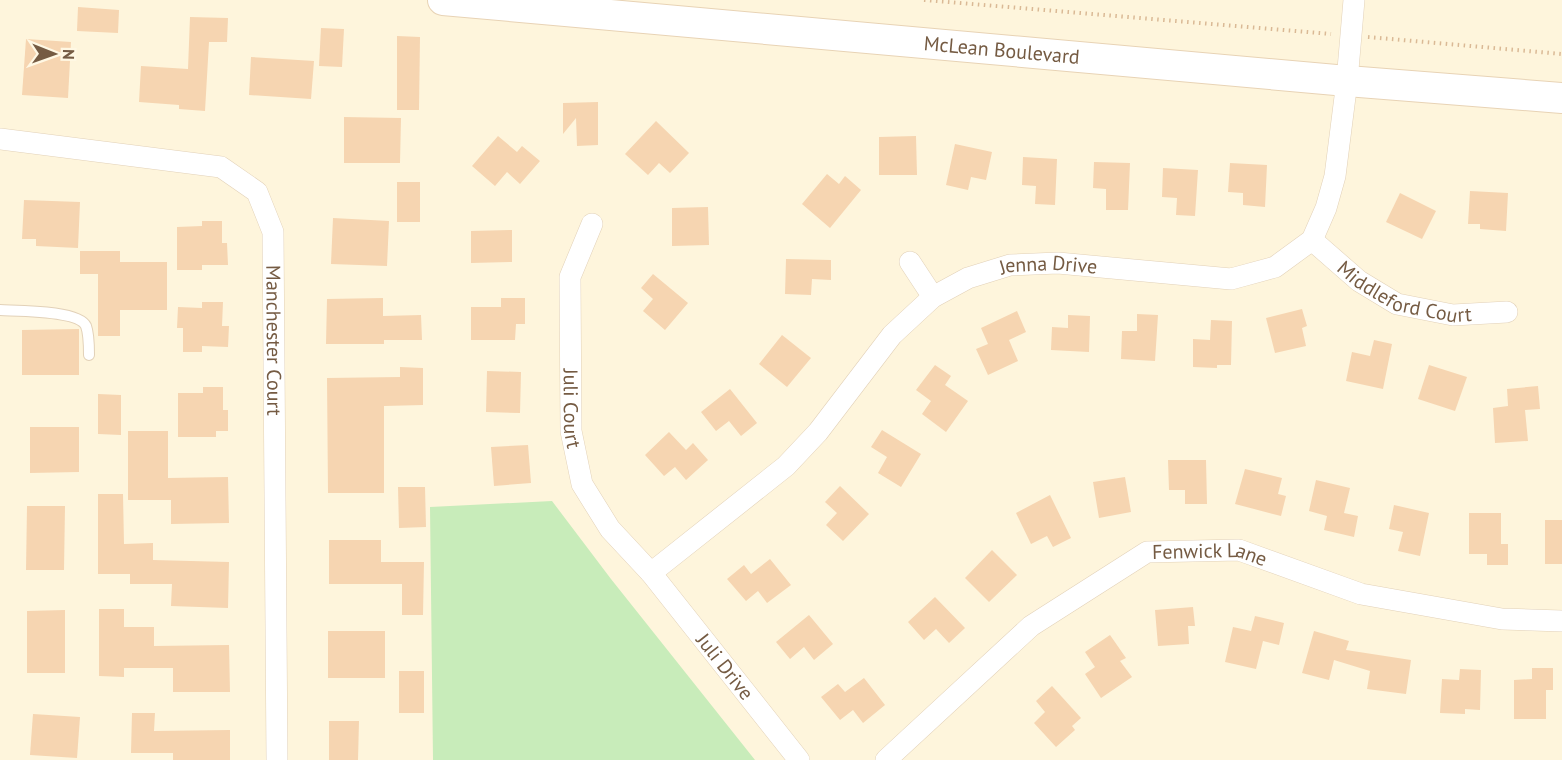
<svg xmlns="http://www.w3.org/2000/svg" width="1562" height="760" font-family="'PT Sans',sans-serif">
<rect width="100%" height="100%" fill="#fef5dc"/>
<path fill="#c8ecba" d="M552,501L611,579L755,760H433L430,507Z"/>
<g fill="#f6d5b1">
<path d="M78,7L119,10L118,33L77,31Z"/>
<path d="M190,17L228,18L227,42H209L205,111L179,109V105L139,102L141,66L188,69Z"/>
<path d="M321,28L344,29L342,67L319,66Z"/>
<path d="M397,36L420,37L419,110H397Z"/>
<path d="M26,39L71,42L68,98L22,95Z"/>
<path d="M251,57L314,61L311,99L249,95Z"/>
<path d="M598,102V145L577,146L576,118L563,134V103Z"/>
<path d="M344,117L401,118L400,163H344Z"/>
<path d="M656,121L689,153L670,173L659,163L648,175L625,154Z"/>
<path d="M498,136L517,152L522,146L540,161L520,184L507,172L495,186L472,166Z"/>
<path d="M916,136L917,175H879V137Z"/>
<path d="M955,144L992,152L986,180L971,177L968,190L946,185Z"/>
<path d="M1023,157L1057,159L1055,205L1035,204L1036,186L1022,185Z"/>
<path d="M1094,162L1130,163L1128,210H1106V189L1093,188Z"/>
<path d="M1230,163L1267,165L1265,207L1243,205V193L1228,192Z"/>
<path d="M1163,168L1198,170L1195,216L1176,215L1177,198L1162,197Z"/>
<path d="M827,174L839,184L845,176L861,190L830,228L802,204Z"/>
<rect x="397" y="182" width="23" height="40"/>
<path d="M1470,191L1508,193L1506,231L1480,229V224H1468Z"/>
<path d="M1400,193L1436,211L1422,239L1386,222Z"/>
<path d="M24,200L80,202L78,248L36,246V239H22Z"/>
<path d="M708,207L709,245L672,246V208Z"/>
<path d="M333,218L389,221L387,266L331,264Z"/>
<path d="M202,221H222V243H227L228,265H202V270H177V227L202,226Z"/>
<path d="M512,230V262L471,263V231Z"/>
<path d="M80,251H120V262H167V310H120V336H98V274H80Z"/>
<path d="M786,259L831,260V280L812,279L811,295L785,294Z"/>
<path d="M653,274L688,303L665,330L643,311L653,299L641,288Z"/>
<path d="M383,298V316L421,315L422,340H384V344H326L327,299Z"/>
<path d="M501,298H525V324H516L515,340H471V307H501Z"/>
<path d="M202,302H223L222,326H229L228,347L202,346V352H183V328H177L178,307L202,308Z"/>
<path d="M1302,309L1307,326L1302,328L1306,346L1275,353L1266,318Z"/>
<path d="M1017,311L1026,332L1009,340L1018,361L988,375L976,349L988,344L981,328Z"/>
<path d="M1137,314L1158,315L1155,361L1121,359L1122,331H1137Z"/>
<path d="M1068,315L1090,316L1089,352L1051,350L1052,327L1068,328Z"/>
<path d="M1211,320L1232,321L1231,365H1217V368L1193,367V339L1210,340Z"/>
<path d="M79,329V375H22V330Z"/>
<path d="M782,335L811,358L787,387L759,364Z"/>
<path d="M1374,340L1392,344L1383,389L1346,381L1352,352L1370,356Z"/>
<path d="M935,365L951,376L945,385L968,401L946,432L922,414L931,401L916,390Z"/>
<path d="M1429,365L1467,377L1455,411L1418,399Z"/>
<path d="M400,367L423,368V405L384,406V493H328L327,378L400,377Z"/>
<path d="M487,371L521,372L520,413L486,412Z"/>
<path d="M1538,386L1540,409L1525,410L1528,441L1495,443L1493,408L1508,406L1507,389Z"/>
<path d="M203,387H223V410H228V431H216V437H178V393H203Z"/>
<path d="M730,389L757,423L741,436L729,421L716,431L701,412Z"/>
<path d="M98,394L121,395V435L98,434Z"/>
<path d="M30,427H79V472L30,473Z"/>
<path d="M882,430L921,454L901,487L878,473L887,457L871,447Z"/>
<path d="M128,431H168V478L228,477L229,523L171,524V500H128Z"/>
<path d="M669,432L686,450L693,443L708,460L686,480L675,467L664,476L645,455Z"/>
<path d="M528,445L531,483L494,486L491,447Z"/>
<path d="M1168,460H1206L1207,504H1185V490H1169Z"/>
<path d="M1245,469L1282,478L1278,494L1286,496L1281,516L1235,504Z"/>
<path d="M1125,477L1131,512L1099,518L1093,482Z"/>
<path d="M1316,480L1350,488L1344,513L1358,516L1354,537L1324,530L1327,516L1309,511Z"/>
<path d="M840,486L869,514L843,541L826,525L837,513L825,502Z"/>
<path d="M398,487H425L426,527L399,528Z"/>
<path d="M98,494H123L124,544L153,543V560L229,562L228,608L171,606L172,584H130V574H98Z"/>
<path d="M1050,495L1071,538L1053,547L1047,536L1031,544L1016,513Z"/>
<path d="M1394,505L1429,513L1420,556L1398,551L1403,532L1389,529Z"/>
<path d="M27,506H65L64,570H26Z"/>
<path d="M1469,513H1501V544H1508V565H1487V554H1469Z"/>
<rect x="1545" y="520" width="17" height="44"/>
<path d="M329,540H381V562H424L423,615H402V584H329Z"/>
<path d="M992,550L1017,575L989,602L965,578Z"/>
<path d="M770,559L791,585L767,603L758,591L746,601L727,579L744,565L751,574Z"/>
<path d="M935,597L965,628L949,643L936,629L924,640L908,622Z"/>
<path d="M1193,607L1195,626H1188L1189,644L1158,646L1155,610Z"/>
<path d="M99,609H124V627H154V646L229,645L230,692H173V668H124V677L99,676Z"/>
<path d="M65,610V673H27V611Z"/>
<path d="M809,615L833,644L814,660L804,647L790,659L776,642Z"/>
<path d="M1255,616L1284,623L1279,645L1263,641L1256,669L1225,662L1233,627L1251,631Z"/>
<rect x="328" y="631" width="57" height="47"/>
<path d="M1314,631L1349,641L1346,650L1411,660L1406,694L1367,689L1370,671L1334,660L1329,680L1302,673Z"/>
<path d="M1110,635L1126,658L1120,661L1132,677L1101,698L1085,674L1095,667L1085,652Z"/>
<path d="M1532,668H1553V690H1546V719H1514V680L1532,679Z"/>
<path d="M1460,669L1481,670L1480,710L1465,709V714L1440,713L1442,679L1459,680Z"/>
<rect x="399" y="671" width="25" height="42"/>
<path d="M864,678L885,705L863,723L853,710L840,720L821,697L838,684L845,692Z"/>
<path d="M1052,686L1081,718L1072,726L1075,730L1056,747L1034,723L1045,712L1036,701Z"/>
<path d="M132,713H155L154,731L230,730V760H173V753H131Z"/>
<path d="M33,714L80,717L77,758L30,755Z"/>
<path d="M329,721H359L358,760H329Z"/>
</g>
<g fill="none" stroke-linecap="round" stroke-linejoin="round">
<g stroke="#e2d1b8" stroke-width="12">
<path id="service" d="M0,310C17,311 79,310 86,326C89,334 89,346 89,355"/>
</g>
<g stroke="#e2d1b8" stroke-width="22">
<g id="minor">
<path id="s1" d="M0,139L221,167L257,192L273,232L277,760"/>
<path id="s2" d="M592,224L570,277L571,431L582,484L610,529L651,573L799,760"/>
<path id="s3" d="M1312,240L1359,281L1397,304L1453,315L1507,312"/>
<path d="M910,262L933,297"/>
<path id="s4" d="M651,573L786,466L818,432L892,335L933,297L968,278L1010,265L1058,263L1231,279L1275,267L1312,240L1326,208L1335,176L1347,81L1354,0"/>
<path id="s5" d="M886,760L1031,626L1147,552L1239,550L1361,594L1502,619L1562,621"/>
</g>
</g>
<g stroke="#e8d3b5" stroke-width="32">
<g id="secondary">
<path id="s6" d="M443,0L1347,81L1562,98"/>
</g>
</g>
<g stroke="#dab995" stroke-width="4" stroke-dasharray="1.5 4.5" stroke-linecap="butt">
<path d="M924,0L1331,34"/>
<path d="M1368,37L1562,54"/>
</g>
<use href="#service" stroke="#fff" stroke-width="10"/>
<use href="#minor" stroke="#fff" stroke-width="21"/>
<use href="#secondary" stroke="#fff" stroke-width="30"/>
</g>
<g text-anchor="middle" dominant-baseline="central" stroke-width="5" stroke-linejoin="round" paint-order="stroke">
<g font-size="20" fill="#755b43" stroke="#fff8e4">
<text stroke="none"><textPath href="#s6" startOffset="561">McLean Boulevard</textPath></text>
<text stroke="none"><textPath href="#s4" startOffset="519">Jenna Drive</textPath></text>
<text stroke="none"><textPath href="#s3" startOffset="110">Middleford Court</textPath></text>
<text stroke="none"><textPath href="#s1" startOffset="418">Manchester Court</textPath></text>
<text stroke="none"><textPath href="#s2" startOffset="189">Juli Court</textPath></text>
<text stroke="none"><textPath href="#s5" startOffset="398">Fenwick Lane</textPath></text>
<text stroke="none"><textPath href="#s2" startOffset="498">Juli Drive</textPath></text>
</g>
</g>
<g transform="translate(54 54) rotate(91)" stroke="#fff8e4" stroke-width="4.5" paint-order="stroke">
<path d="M0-4.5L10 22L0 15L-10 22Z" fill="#755b43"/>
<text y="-9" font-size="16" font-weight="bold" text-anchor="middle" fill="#755b43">N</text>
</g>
</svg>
